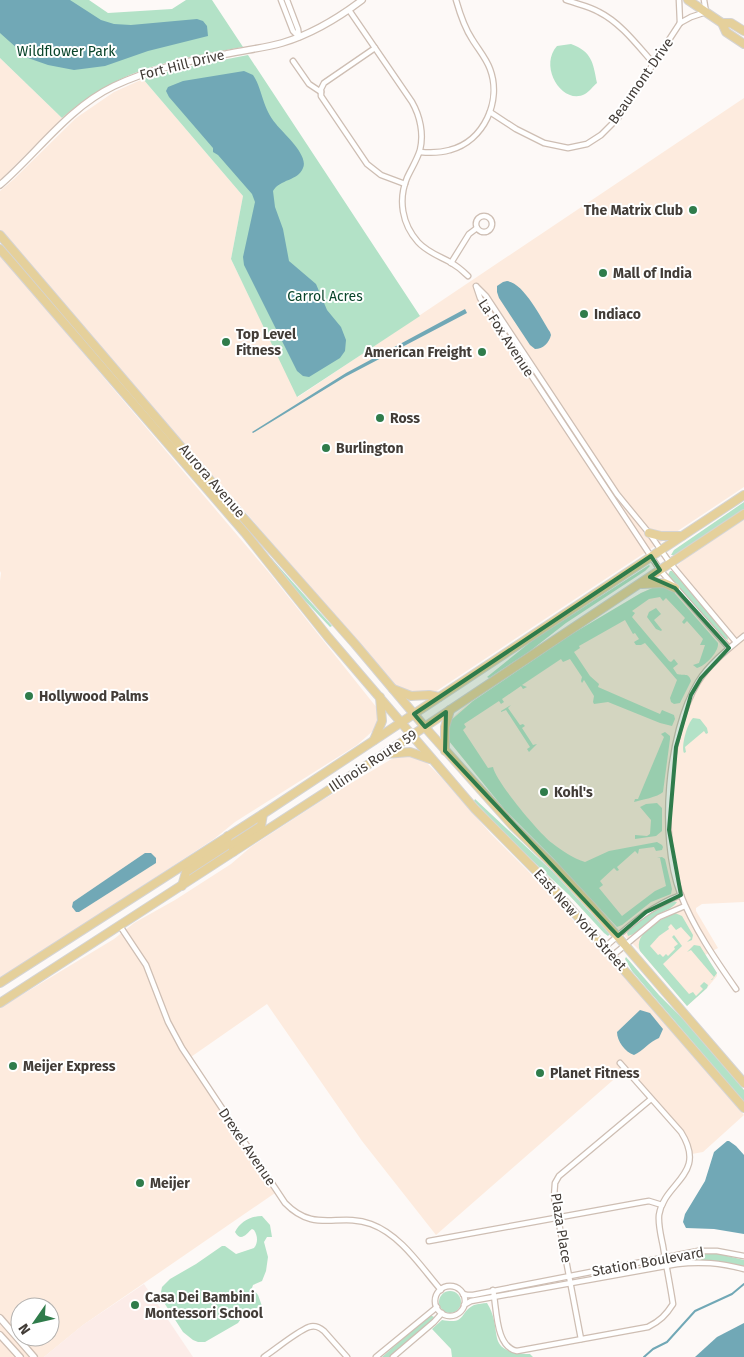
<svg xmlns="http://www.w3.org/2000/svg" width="744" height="1357" font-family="'Fira Sans',sans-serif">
<rect width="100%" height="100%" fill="#fdf9f7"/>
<g fill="#fdebde" fill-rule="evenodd">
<path d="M0,58L62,118L0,180Z"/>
<path d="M143,79L243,196L231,259L298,397L744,98V487L429,696L399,690L223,486L199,462L0,230V191L14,179L76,118L114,92Z"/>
<path d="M0,255L271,575L373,703L377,708L379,717L375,729L357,745L235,822L214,839L0,979V581L1,573L0,571Z"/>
<path d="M744,520V902L702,904L696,908V911L718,948L705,955L717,973V976L707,988L687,1006L640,951L614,925L554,859L505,810L449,741L453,717L464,707L572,634L641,593L657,586L684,559Z"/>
<path d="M411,755L425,761L440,776L491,834L527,870L616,967L744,1115L703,1152L692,1154L687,1136L628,1067L436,1235L362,1141L267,1004L188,1059L275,1193L83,1325L44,1357H0V1008L114,939L134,923L175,900L231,864L252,846L321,801L395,757ZM20,1307H50V1337H20Z"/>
</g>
<path fill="#fcece8" d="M144,1284L193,1357H44L83,1325Z"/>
<g fill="#b3e2c7">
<path d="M0,0H89L108,13L172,9L186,0H212L243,47C168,61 122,67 62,118L0,58Z"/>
<path d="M571,44C592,52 593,62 597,83C593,86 589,92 585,94C563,106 538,67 557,46Z"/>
<path d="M248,55L420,316L297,397L231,259L243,196L143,79L177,69Z"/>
<path d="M536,375L614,493L533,376Z"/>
<path d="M744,502V509L675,555H671L674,550Z"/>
<path d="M271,558L332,626L330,627L294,589L270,559Z"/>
<path d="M649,565L650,566L645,571L566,623L530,651L489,678L487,677L533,640Z"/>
<path d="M670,571H672L727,634L728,640L722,637L668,575Z"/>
<path d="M657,586L671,589L718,643C719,652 705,666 697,668L693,665L699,663L705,645H700L703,639L687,621L684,624L682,622L685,618L666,598L663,601L660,597L649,599L632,611L635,613L632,617L669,661L671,662L674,659L678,664L673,668L677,674C683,676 689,672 691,681L680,703L674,704L671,702L670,698L677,680L645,643L641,645H636L634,642L639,639L635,633L633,634L625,620L579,646L580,648L574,652L590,676L599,684L598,687L660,714L662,710L674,715L675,719L672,726L660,723L608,702L594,704L593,702L594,696L584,680L582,683L581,681L582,677L570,659L563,662L561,659L522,685L527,687L523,689L521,686L502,699L504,702L501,704L499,701L464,724L466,727L463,730L488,768L493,767C496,782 539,833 552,843C561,850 574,859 585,862L609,851L657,842L662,845L663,847L662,850L656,851L654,847L639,849L638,854L635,851L617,867L619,870L617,871L614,868L600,881L603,885L599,888L622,916L655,891L666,886L660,858H657L662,857L665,859L672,889L671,894L651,902L622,925L617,927L554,859L505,810L449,741L447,737L449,722L473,701L572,634L641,593Z"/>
<path d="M656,608L661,614L654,620L662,630L661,631L656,629L647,617L649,612Z"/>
<path d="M511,705L508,708L520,725L523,724L525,726L522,728L533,745L537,744L529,752L527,749L530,747L506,710L501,712V711Z"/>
<path d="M693,718L700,719L707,728L708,733L706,734L704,731L685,747L686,752L684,753C681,746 687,724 693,718Z"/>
<path d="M665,732L670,736V739L663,792C658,797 641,800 634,802L635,799H638L664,737L661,734Z"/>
<path d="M475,799L552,871L610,934L608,936L604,933L569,895L518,847L474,801Z"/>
<path d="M657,803L662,808V831L656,836L635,839V835L647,836L650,834L651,820L640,807L646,804Z"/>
<path d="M673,901L677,902C673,908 666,910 661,913C650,919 640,933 628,936L627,933C638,919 656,906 673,901Z"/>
<path d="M675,913L682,916L693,935L692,940L687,942L691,938L681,927L676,930L671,924L668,927L669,929L659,936L650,946L658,955L660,954L663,957L666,954L668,956L675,949L674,947L678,944L672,937L674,935L682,946L663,964L689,994L693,992L696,996L703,989L700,986L704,982L708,985L707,988L687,1006L640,951C633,933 661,919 675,913Z"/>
<path d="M694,945L700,946L717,973L712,980H711L714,977L691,950L687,952Z"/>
<path d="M626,957L659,995L685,1021L744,1090V1102L632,971L625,959Z"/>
<path d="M262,1216L270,1225L272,1237H267L264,1242L268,1257L266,1271L262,1281L253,1285L252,1288L258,1295L262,1306L245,1313L238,1323L205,1342H198L193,1340L183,1332L163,1301L161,1292L162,1287L170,1279L196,1264L222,1246H225L236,1254L254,1248C258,1243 258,1236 254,1230L252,1229C247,1233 241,1243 235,1232C240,1222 250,1216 262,1216Z"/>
<path d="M705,1253L719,1254L744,1260V1266C720,1261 699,1259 675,1262L673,1261L674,1259Z"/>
<circle cx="450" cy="1302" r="11"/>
<path d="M487,1303C505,1332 482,1352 530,1354L533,1357H452L451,1349L432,1329L442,1320C467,1325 459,1312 474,1305C478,1304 483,1303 487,1303Z"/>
<path d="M430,1315L434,1317L433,1320L390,1357H382Z"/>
</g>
<g fill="#71a8b6">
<path d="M0,0H70L101,20L114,24L131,25L197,19L203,21L207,26L208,36L148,51L105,66L74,70L48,65L28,58L0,33Z"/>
<path d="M244,71L253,75C263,90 262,108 276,124C283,133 309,155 303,168C298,181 280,179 273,191L275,207L283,229L289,261L316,284L327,310L341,327L346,340L345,351L340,358L309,377L303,376L297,371L244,265L243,257L255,202L252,194L218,155L213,152V148L169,97L166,91L168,87L183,81Z"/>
<path d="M507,281C524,283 541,318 550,332L551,335C549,343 543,349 535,349L530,345L499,298L497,292V286L503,282Z"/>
<path d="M465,309L467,313L345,377L253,433L252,432L346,373Z"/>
<path d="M145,853H151L156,858V863L79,912H76L72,907L73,902Z"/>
<path d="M640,1010L650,1013L663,1029L659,1038C649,1042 643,1051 634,1055C625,1052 617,1041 617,1032Z"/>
<path d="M727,1141H729L736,1146L744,1155V1234L714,1229L686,1228L683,1222L685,1214L705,1181L714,1152Z"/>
<path d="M744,1323V1357H695L717,1337Z"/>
</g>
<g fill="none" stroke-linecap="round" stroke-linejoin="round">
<path stroke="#71a8b6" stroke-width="2" d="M644,1357L653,1349L667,1342L695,1311L732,1294L744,1284"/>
<g stroke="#cebeb3" stroke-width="7">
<g id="minor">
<path d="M281,0L293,31L299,37"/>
<path d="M287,0L298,29L299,37"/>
<path d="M566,0C577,4 589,6 599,12C621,23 638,46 654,64"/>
<path d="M679,0L680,23"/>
<path d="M349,10L412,102C420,116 424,134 420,150C417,160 411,169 407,178C398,200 402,224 418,242C427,252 439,256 450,262C457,266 463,271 468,276"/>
<path d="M375,48L324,83L321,89V96L367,164L381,175L405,184"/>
<path d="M293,61L309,84L321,92"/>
<path d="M490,112L516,129L544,143L568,148L587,144L601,135L618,118L680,23L691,17L706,12L704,0"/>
<path d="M420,152C430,153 440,153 450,150C484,141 502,101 490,69C486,58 478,49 472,39C464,27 460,14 456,0"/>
<circle cx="484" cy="224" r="8"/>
<path d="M451,263L469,234L477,228"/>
<path d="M476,286L480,298L660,570L729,648"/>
<path d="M477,287L486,296L617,494L649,533L670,563L736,642"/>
<path d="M120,926L146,965L168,1022L182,1048L285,1203C315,1234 338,1212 371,1224C401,1235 421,1267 441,1290"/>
<path d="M605,947C629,926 650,906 681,895"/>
<path d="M612,956L659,917L685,906"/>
<path d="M736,989C715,959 693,927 680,893C659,838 667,733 698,682C709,664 728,649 744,636"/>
<path d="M429,1241L643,1202L649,1201L662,1205"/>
<circle cx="450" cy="1301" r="15"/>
<path d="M493,1290C497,1308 495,1347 517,1351L648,1327C660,1321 666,1315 673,1304C670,1284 666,1265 663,1246C661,1236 658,1225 659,1215C664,1182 708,1175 681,1132L620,1063"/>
<path d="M463,1294L467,1295H473L698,1251H717L744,1256"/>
<path d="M464,1305L471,1301L677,1264C701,1261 720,1263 744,1269"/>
<path d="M581,1339L554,1197L555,1183L559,1176L651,1099"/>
<path d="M264,1357C276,1349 296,1332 309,1327C315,1325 319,1327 324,1331L347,1357"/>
<path d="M376,1357L437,1307"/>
<path d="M393,1357L434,1322L442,1313"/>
</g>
</g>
<g stroke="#cebeb3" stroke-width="8">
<g id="tertiary">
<path d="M0,185C38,152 68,108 114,86C150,69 188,61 226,54C245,50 264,48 282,43C312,34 337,19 362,0"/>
<path d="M0,1318L34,1357"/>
<path d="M0,1335L20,1357"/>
</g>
</g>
<g stroke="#d5d4d3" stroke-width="10">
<g id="primary">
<path d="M688,0L722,23L726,32L744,44"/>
<path d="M722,23H731L744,31"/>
<path d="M0,235L194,462L355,644L430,733L513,826L554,866L593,908L744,1083"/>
<path d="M0,249L245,533L328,637L475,809L551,886L744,1108"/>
<path d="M649,533L661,536H682"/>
<path d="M642,584L664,583L675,588"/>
<path d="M393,689L411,696L429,695L439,697"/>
<path d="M374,740L382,721L380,697"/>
<path d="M445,751V727L450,710"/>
<path d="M385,754L410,752L430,759"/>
<path d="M233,852V844L261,826L263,814"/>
<path d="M182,886L186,872L226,846L228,836"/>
<path d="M0,983L263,814L744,495"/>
<path d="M0,1003L375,760L744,514"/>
</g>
</g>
<use href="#minor" stroke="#fff" stroke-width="4.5"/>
<use href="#tertiary" stroke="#fff" stroke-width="5.5"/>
<use href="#primary" stroke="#e5d09b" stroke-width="8"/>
</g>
<path fill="#2f7c4b" fill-opacity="0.2" stroke="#2f7c4b" stroke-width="4" stroke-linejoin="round" d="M651,556L660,570L650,577L675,588L729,648L701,678L691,695L676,747L669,830L681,895L646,912L618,936L445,751L446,712L425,727L414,714Z"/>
<g fill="#2f7c4b" stroke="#fff" stroke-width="2">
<circle cx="693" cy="210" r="5"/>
<circle cx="603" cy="273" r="5"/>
<circle cx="584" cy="314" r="5"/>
<circle cx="226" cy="342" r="5"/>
<circle cx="482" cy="352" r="5"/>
<circle cx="380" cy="418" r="5"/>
<circle cx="326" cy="448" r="5"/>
<circle cx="29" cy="696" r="5"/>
<circle cx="544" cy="792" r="5"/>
<circle cx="13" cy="1066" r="5"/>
<circle cx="540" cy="1073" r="5"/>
<circle cx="140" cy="1183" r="5"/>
<circle cx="135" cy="1305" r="5"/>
</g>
<g text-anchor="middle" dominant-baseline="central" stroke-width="4" stroke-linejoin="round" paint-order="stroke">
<g font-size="14" fill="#0a452b" stroke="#fff">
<text x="66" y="51">Wildflower Park</text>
<text x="325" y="296">Carrol Acres</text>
</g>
<g font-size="14" fill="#423c37" stroke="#fff">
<text transform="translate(182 65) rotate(-14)">Fort Hill Drive</text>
<text transform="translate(641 81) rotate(-55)">Beaumont Drive</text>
<text transform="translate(506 338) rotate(57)">La Fox Avenue</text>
<text transform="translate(212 481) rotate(49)">Aurora Avenue</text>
<text transform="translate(373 761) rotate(-33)">Illinois Route 59</text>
<text transform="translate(580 920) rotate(48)">East New York Street</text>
<text transform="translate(247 1147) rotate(56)">Drexel Avenue</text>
<text transform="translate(561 1228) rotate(81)">Plaza Place</text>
<text transform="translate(648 1262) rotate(-10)">Station Boulevard</text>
</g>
<g font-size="14" font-weight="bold" fill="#423c37" stroke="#fff" text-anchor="start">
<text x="683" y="210" text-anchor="end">The Matrix Club</text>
<text x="613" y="273">Mall of India</text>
<text x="594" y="314">Indiaco</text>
<text x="236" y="334">Top Level<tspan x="236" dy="16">Fitness</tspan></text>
<text x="472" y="352" text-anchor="end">American Freight</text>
<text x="390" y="418">Ross</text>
<text x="336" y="448">Burlington</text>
<text x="39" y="696">Hollywood Palms</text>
<text x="554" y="792">Kohl's</text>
<text x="23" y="1066">Meijer Express</text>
<text x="550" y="1073">Planet Fitness</text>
<text x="150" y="1183">Meijer</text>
<text x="145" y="1297">Casa Dei Bambini<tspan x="145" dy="16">Montessori School</tspan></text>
</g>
</g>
<g transform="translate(35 1322) rotate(236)"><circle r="24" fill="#ffffff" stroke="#b3b1af"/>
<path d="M0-4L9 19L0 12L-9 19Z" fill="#2f7c4b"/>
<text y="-8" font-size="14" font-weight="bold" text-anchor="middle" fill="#423c37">N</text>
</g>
</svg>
